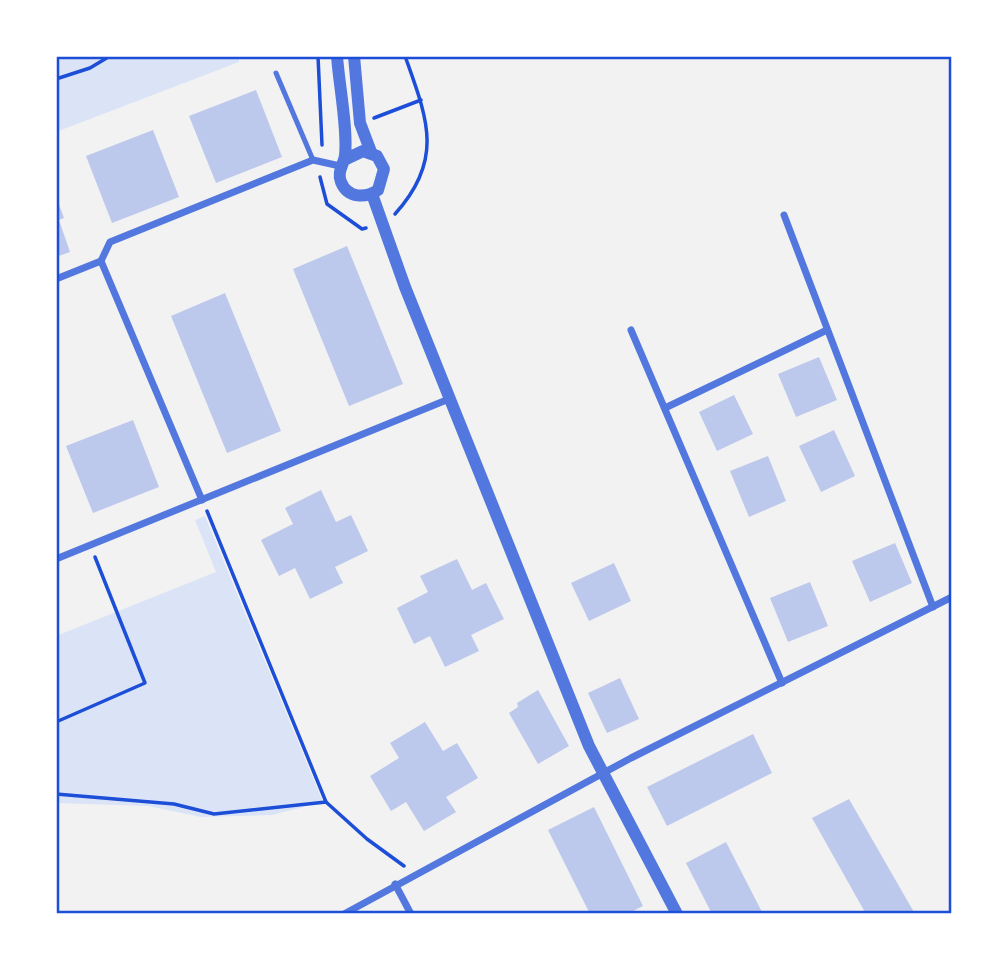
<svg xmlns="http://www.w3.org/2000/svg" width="1008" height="970" font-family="Helvetica,sans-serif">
<rect width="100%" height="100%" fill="#f2f2f2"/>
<g fill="#dbe4f7">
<path d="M56,56H239V62L56,132Z"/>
<path d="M205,516L323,802L272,815L201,817L148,806L56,803V636L216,572L195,520Z"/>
</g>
<g fill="#bdc9ec">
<path d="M256,90L282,157L216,183L189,116Z"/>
<path d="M153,130L179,197L112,223L86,156Z"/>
<path d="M56,196L64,218L59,220L70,252L56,257Z"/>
<path d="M347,246L403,384L349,406L293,269Z"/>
<path d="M225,293L281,431L227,453L171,316Z"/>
<path d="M819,357L837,400L796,417L778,374Z"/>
<path d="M734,395L753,434L717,451L699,412Z"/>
<path d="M133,420L159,487L93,513L66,446Z"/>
<path d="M834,430L855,476L821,492L799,446Z"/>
<path d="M768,456L786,501L749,517L730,471Z"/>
<path d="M321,490L336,522L351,515L368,551L335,567L343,583L310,599L295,568L279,576L261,540L293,524L285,508Z"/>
<path d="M895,543L912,583L870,602L852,561Z"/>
<path d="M457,559L472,590L486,583L504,619L471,635L479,651L445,667L430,636L414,644L397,608L428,592L420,576Z"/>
<path d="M614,563L631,601L589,621L571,583Z"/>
<path d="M810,582L828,626L788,642L770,598Z"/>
<path d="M620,678L639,719L607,733L588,693Z"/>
<path d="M538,690L569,746L538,764L509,713L518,707L517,703Z"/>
<path d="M425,722L443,751L457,743L478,778L446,797L456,812L424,831L406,802L391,811L370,776L399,758L390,743Z"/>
<path d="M753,734L772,773L667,826L647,787Z"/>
<path d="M849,799L915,914H866L812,818Z"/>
<path d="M594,807L643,906L627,914H590L548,830Z"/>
<path d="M726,842L763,914H712L686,863Z"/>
</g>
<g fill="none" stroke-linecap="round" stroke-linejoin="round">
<g stroke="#1d4ed8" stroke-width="3.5">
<path d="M318,56L322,145"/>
<path d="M56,79L90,68L110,56"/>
<path d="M374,118L421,100"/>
<path d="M320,177L327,204L362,229L366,228"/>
<path d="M395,214C445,159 427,118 405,56"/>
<path d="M207,511L326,802"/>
<path d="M56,722L145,683L95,557"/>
<path d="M56,794L174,804L214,814L326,802L367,839L404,866"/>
</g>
<path stroke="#5277de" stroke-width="5" d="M276,73L313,160"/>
<g stroke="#5277de" stroke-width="7">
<path d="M784,215L933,607"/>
<path d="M56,279L101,261"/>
<path d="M631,330L782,683"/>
<path d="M665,408L827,330"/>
<path d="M202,500L101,261L110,242L313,160L340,166"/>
<path d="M56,559L449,399"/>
<path d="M395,884L411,914"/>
<path d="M344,914L631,758L952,597"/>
</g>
<g stroke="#5277de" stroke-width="12">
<path d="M337,56C339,85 348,129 345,156C343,166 337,172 341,182C348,199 366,198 378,190L384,169L377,156L363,151L344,160"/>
<path d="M354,56L360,123L371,152"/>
<path d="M372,194L405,287L589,746L677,914"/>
</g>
</g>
<rect width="1008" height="970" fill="none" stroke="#ffffff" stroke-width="116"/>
<rect x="58" y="58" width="892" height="854" fill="none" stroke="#1d4ed8" stroke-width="2.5"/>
</svg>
